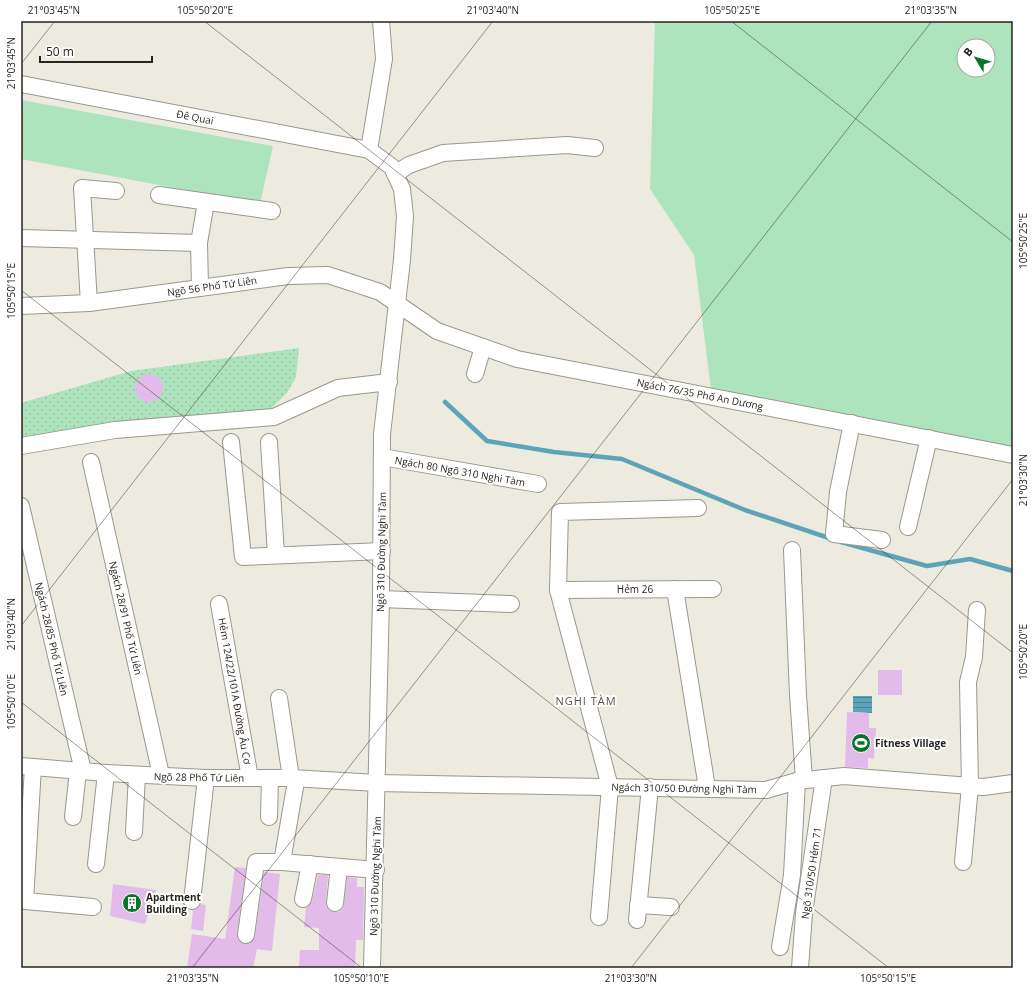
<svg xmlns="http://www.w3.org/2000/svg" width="1034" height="989" font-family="'Open Sans',sans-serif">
<defs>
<pattern id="grass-dots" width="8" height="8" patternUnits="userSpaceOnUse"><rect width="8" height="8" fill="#ade3bd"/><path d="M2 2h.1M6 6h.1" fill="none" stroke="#95c3a2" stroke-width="1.8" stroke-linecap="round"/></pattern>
<pattern id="water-rules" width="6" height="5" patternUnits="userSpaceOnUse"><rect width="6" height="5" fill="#5da4b8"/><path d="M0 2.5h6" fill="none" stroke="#4d8595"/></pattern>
</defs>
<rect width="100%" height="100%" fill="#edebdf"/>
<path fill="url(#grass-dots)" d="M299,348L296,377L287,393L261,418L21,438V403L131,371Z"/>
<g fill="#ade3bd" fill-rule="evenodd">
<path d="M655,21H1013V456L712,397L694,255L650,189ZM964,46H988V70H964Z"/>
<path d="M21,100L273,146L260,204L21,159Z"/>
</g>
<path fill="url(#water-rules)" d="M853,696H872V713L853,712Z"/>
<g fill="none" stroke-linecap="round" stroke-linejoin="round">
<g stroke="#5da4b8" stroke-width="4.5">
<path d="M445,402L487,441L554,452L622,459L745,510L832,539"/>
<path d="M841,542L927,566L970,559L1013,571"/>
</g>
</g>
<g fill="#e3bbea">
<circle cx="149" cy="388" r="14"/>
<rect x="878" y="670" width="24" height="25"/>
<path d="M847,712L869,713V728H876L874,759L868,758V768L845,767Z"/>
<path d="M235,867L246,868L237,934V939L244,944H250L255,937L264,872L280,874L272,951L257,949L253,968H187L192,934L225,939Z"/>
<path d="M318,875H328L326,902V907L334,912H339L343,908L347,877L357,878V887H364L363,940H356L355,968H299L300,950H319V928L304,927L306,908L312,901Z"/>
<path d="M113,884L156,890L145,924L110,916Z"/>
<path d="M201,904L206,905L203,931L191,929L193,910Z"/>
</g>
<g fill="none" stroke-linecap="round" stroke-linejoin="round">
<g stroke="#9a988d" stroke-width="18">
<g id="minor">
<path d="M21,84L369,150L392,167L402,189L405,216L402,260L382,434L381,599L372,968"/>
<path d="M369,150L384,59L381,21"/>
<path d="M395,174L409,165L443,153L567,145L595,148"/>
<path d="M159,195L272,211"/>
<path d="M21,238L199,243"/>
<path d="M200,288L199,243L206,202"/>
<path d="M89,303L82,188L116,191"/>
<path d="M21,306L89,303L288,276L328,275L380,292L437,331L517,359L1013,455"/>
<path d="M475,374L483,347"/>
<path d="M852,423L838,492L834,534L882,540"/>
<path d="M231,442L243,557L382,551"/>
<path d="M269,442L276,555"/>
<path d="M21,446L115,430L274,417L338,388L389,382"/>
<path d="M382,457L538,484"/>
<path d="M91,462L161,775"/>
<path d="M21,506L83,771"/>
<path d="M908,527L929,438"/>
<path d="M792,550L798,695L804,780"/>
<path d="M675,589L707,788"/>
<path d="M558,590L713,589"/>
<path d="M381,599L511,604"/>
<path d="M219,604L250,778"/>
<path d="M279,698L291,778"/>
<path d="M21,766L106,773L206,778H291L377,783L766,790L797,781L844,776L983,787L1013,783"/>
<path d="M33,767L25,901L93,907"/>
<path d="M73,817L78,771"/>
<path d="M269,817L270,778"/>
<path d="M134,832L137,775"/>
<path d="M282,862L295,787V779"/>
<path d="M963,862L970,786L968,682L974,657L977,610"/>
<path d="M96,864L106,773"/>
<path d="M303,899L310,864"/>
<path d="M192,901L206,778"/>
<path d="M335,903L339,867"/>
<path d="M638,905L671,907"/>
<path d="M599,917L610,787L558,590L560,512L698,508"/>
<path d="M637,920L650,787"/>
<path d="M246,935L256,862H282L376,870"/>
<path d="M780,947L792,875L797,781"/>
<path d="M800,968L804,913L824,778"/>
</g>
</g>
<use href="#minor" stroke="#fff" stroke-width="16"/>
</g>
<path fill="none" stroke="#262521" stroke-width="1" stroke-opacity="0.45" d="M204,21L1013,653M731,21L1013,242M21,64L55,21M21,290L889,968M21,626L493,21M21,702L362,968M192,968L932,21M631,968L1013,479"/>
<defs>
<g id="stadium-disc" transform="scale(1)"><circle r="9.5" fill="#097528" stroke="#fff"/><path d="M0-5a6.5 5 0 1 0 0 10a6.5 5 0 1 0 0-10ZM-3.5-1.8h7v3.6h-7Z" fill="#fff"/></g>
<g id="building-disc" transform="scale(1)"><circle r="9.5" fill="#097528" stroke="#fff"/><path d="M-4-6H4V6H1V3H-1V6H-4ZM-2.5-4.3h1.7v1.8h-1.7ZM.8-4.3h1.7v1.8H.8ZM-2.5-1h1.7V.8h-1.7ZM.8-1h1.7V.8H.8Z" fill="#fff"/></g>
</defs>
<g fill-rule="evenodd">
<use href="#stadium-disc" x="861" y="743"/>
<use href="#building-disc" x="132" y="903"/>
</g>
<g text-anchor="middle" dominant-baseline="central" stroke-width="4" stroke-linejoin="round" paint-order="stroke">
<g font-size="10" fill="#262521" stroke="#fff">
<text transform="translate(195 117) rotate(11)">Đê Quai</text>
<text transform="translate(212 286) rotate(-8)">Ngõ 56 Phố Tứ Liên</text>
<text transform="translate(700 394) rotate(11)">Ngách 76/35 Phố An Dương</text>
<text transform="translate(460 471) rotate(10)">Ngách 80 Ngõ 310 Nghi Tàm</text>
<text transform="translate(381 552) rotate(-89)">Ngõ 310 Đường Nghi Tàm</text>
<text x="635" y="589">Hẻm 26</text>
<text transform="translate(126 618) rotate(77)">Ngách 28/91 Phố Tứ Liên</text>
<text transform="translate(52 639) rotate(77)">Ngách 28/85 Phố Tứ Liên</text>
<text transform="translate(235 691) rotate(80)">Hẻm 124/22/101A Đường Âu Cơ</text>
<text transform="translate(199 777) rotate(1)">Ngõ 28 Phố Tứ Liên</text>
<text transform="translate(684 788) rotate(1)">Ngách 310/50 Đường Nghi Tàm</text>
<text transform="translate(811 873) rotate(-82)">Ngõ 310/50 Hẻm 71</text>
<text transform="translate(375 876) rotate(-88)">Ngõ 310 Đường Nghi Tàm</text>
</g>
<g font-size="10" font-weight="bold" fill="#262521" stroke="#fff" text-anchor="start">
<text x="875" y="743">Fitness Village</text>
<text x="146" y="897">Apartment<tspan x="146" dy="12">Building</tspan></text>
</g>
<g font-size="11" letter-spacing="1" fill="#535147" stroke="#fff">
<text x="586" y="700">NGHI TÀM</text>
</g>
</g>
<rect width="1034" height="989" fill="none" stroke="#ffffff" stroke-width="44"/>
<g transform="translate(976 58) rotate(308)"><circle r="19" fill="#ffffff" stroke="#a8a8a6"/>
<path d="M0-3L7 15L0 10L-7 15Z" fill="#097528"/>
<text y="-6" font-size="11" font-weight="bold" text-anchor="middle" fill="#262521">B</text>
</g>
<path d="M40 56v6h112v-6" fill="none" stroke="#262521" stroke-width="2"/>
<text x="46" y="56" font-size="12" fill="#262521" stroke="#ffffff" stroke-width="3" paint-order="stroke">50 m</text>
<rect x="22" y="22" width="990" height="945" fill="none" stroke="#262521" stroke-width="1.5"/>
<g font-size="10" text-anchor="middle" fill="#262521">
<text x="54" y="14">21°03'45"N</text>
<text x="205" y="14">105°50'20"E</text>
<text x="493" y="14">21°03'40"N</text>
<text x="732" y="14">105°50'25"E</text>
<text x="931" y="14">21°03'35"N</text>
<text transform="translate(11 63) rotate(-90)" y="4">21°03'45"N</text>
<text transform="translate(1023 241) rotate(-90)" y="4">105°50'25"E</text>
<text transform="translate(11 291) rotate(-90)" y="4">105°50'15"E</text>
<text transform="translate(1023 480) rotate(-90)" y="4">21°03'30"N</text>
<text transform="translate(11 624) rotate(-90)" y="4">21°03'40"N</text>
<text transform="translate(1023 652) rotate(-90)" y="4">105°50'20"E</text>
<text transform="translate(11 702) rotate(-90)" y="4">105°50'10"E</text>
<text x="193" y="982">21°03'35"N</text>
<text x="361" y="982">105°50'10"E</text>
<text x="631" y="982">21°03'30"N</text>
<text x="888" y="982">105°50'15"E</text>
</g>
</svg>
